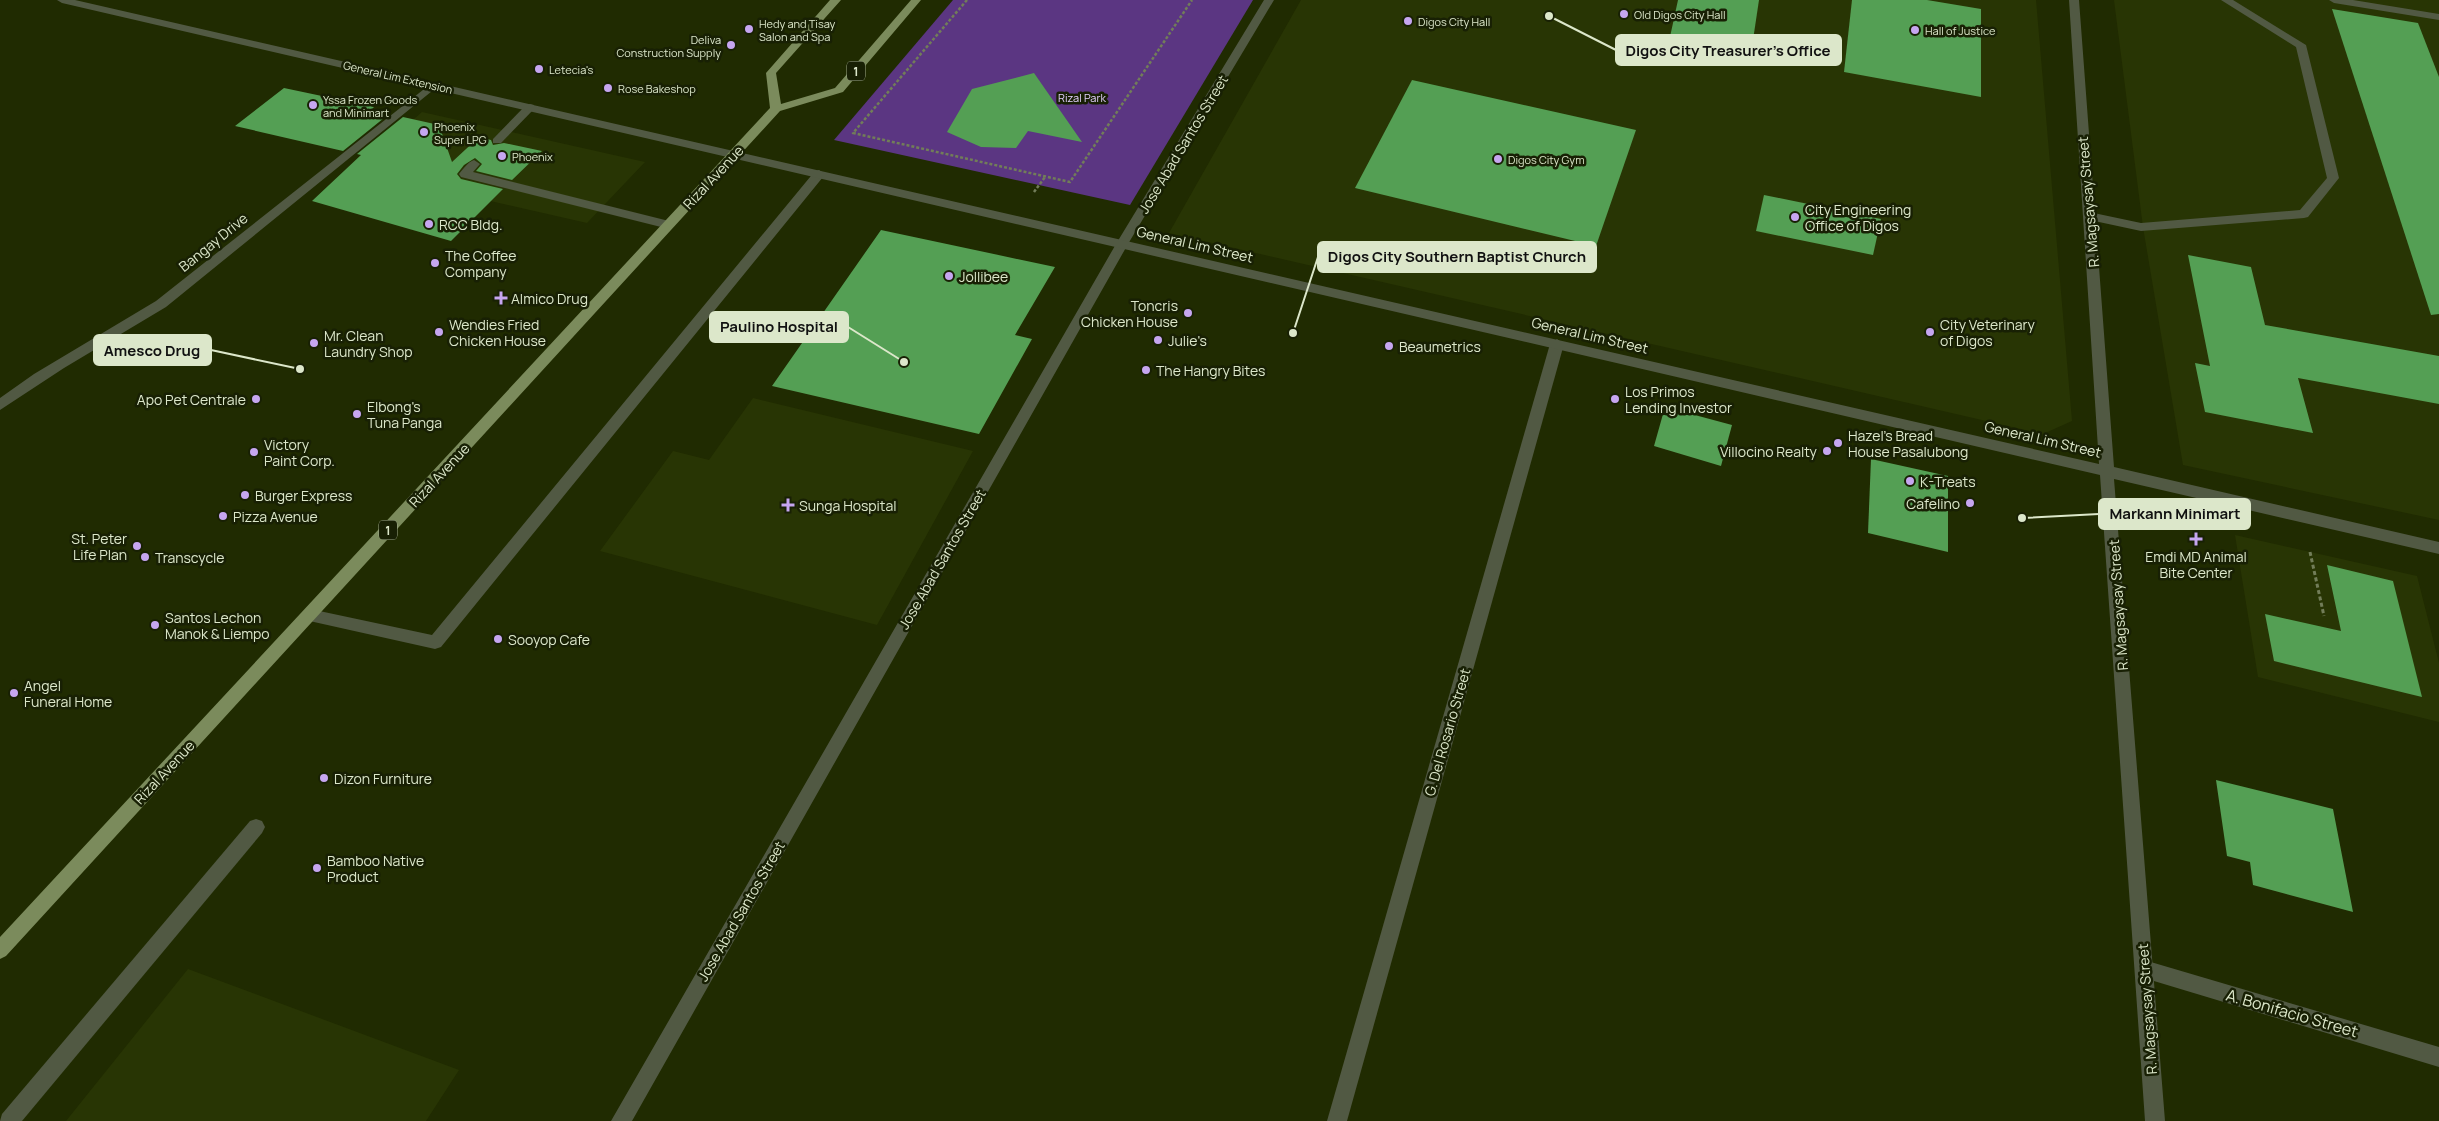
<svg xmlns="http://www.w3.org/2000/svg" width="2439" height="1121" font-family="Manrope,sans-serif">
<rect width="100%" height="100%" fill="#202b01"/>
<g fill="#283504">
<path d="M1301,0H2036L2072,421L2043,434L1169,233Z"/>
<path d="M2114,0H2439V520L2183,465L2143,227Z"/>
<path d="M422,112L645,162L587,223L355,170Z"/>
<path d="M753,398L973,451L877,625L600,551L673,451L709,460Z"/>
<path d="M2235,535L2417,576L2439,663V722L2258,677Z"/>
<path d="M188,969L459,1070L426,1121H66Z"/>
</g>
<path fill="#5b3682" d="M953,0H1253L1130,205L834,140Z"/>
<g fill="#549f54">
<path d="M1678,0H1759L1750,60L1668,46Z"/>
<path d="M1852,0H1927L1981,9V97L1844,72Z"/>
<path d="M2332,9L2418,23L2439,77V314L2431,315Z"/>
<path d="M1034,73L1082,142L1028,131L1016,148L981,147L947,132L972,89Z"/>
<path d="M1412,80L1636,130L1596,246L1355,188Z"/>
<path d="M284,88L374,107L371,110L389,114L343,151L235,126Z"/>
<path d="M403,117L439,125L452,162L479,137L491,140L493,145L504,143L542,151L512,180L476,171L482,164L475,158L464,165L457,174L461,179L503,189L451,241L312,201L361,155L357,154Z"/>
<path d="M1764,195L1881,219L1873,255L1756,231Z"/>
<path d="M881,230L1055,267L1015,335L1032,339L979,434L772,386Z"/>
<path d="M2188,255L2251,267L2265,325L2439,356V404L2298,378L2313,433L2205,412L2195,363L2210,366Z"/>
<path d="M1665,407L1732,425L1721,466L1654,446Z"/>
<path d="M1871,459L1948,476V552L1868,533Z"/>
<path d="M2327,565L2393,581L2422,697L2274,661L2265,614L2341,631Z"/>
<path d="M2216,780L2333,809L2353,912L2253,885L2250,862L2227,856Z"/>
</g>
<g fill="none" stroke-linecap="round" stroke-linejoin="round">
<g stroke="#727d59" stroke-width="2.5" stroke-dasharray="3 2" stroke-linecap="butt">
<path d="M967,0L853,133L1070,182L1192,0"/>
<path d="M1034,192L1045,177"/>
</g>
<path stroke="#727d59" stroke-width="3" stroke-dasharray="4 2.5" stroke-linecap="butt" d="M2310,552L2324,616"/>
<g fill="#515943" fill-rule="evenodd">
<path d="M2221,0H2233L2306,45L2339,178L2308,217L2304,218L2141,231L2085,219L2083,216L2085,213L2089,212L2141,223L2300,210L2327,178L2296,47Z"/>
<path d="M2329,0H2353L2439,14V20L2334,3Z"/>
<path d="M530,104L534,105V109L501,143H493V139L526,105Z"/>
<path d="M474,160L480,164L473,172L669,221L675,225L669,229L461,177L459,174C463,169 468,162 474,160Z"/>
<path d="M819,170L825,174L823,177L441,647L435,649L305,620L302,615L305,610L310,609L432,635L815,171Z"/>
<path d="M256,819L262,821L265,827L262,833L22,1121H0L2,1114L250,821Z"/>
</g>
<g fill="#515943" fill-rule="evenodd">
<path d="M1264,0H1274L1128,244L632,1121H611L1116,244Z"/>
<path d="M433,82L438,85L437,87L166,307L64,368L0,410V398L34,374L156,301Z"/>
<path d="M1557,339L1564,344L1347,1121H1327L1550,344Z"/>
<path d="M2144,960L2439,1047V1067L2144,978L2137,975L2135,969L2137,963Z"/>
</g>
<path fill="#515943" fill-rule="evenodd" d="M57,0H75L2099,464L2069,0H2079L2114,467L2439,542V554L2114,479L2165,1121H2145L2100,475L62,3Z"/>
<path fill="#7b8b5c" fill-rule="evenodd" d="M830,0H841L776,73L781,104L835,88L911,0H921L843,92L780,111L6,956L0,959V937L770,108L766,73Z"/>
</g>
<g fill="#c6a6f0" stroke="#182004" stroke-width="2">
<circle cx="1624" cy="14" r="5"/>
<circle cx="1408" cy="21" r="5"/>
<circle cx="749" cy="29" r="5"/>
<circle cx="1915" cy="30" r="5"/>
<circle cx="731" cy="45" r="5"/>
<circle cx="539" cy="69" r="5"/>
<circle cx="608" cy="88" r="5"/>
<circle cx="313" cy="105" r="5"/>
<circle cx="424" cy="132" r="5"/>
<circle cx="502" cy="156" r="5"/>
<circle cx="1498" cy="159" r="5"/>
<circle cx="1795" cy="217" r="5"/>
<circle cx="429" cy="224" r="5"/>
<circle cx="435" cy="263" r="5"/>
<circle cx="949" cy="276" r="5"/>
<path d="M498.5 290.5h5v5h5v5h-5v5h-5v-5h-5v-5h5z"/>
<circle cx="1188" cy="313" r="5"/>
<circle cx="439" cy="332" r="5"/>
<circle cx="1930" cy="332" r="5"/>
<circle cx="1158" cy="340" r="5"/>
<circle cx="314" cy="343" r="5"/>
<circle cx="1389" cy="346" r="5"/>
<circle cx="1146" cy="370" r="5"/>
<circle cx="256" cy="399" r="5"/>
<circle cx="1615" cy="399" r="5"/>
<circle cx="357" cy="414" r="5"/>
<circle cx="1838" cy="443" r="5"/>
<circle cx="1827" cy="451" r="5"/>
<circle cx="254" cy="452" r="5"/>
<circle cx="1910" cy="481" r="5"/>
<circle cx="245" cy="495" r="5"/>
<circle cx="1970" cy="503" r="5"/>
<path d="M785.5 497.5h5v5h5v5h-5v5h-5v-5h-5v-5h5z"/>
<circle cx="223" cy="516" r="5"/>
<path d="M2193.5 531.5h5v5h5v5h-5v5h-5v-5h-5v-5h5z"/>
<circle cx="137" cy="546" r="5"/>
<circle cx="145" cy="557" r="5"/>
<circle cx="155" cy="625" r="5"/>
<circle cx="498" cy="639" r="5"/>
<circle cx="14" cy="693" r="5"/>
<circle cx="324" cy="778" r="5"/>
<circle cx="317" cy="868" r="5"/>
</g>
<g text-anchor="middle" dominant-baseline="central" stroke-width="5" stroke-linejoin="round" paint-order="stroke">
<g font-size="11" fill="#dce7ca" stroke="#182004" text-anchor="start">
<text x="1634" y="14">Old Digos City Hall</text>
<text x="1418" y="21">Digos City Hall</text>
<text x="759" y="23">Hedy and Tisay<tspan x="759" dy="13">Salon and Spa</tspan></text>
<text x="1925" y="30">Hall of Justice</text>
<text x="721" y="39" text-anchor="end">Deliva<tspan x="721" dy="13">Construction Supply</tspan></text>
<text x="549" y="69">Letecia's</text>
<text x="618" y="88">Rose Bakeshop</text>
<text x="323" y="99">Yssa Frozen Goods<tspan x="323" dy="13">and Minimart</tspan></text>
<text x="434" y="126">Phoenix<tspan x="434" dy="13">Super LPG</tspan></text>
<text x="512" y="156">Phoenix</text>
<text x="1508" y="159">Digos City Gym</text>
</g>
<g font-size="11" fill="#dce7ca" stroke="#182004">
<text transform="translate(398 77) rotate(13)">General Lim Extension</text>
</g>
<g font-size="11" fill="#e0cefb" stroke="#182004">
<text x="1082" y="97">Rizal Park</text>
</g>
<g fill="#182004" stroke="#a1ab8f" stroke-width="1">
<rect x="847" y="61.5" width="18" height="19" rx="4"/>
<rect x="379" y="520.5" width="18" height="19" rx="4"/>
</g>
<g font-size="12" font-weight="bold" fill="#dce7ca">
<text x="856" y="71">1</text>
<text x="388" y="530">1</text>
</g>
<g font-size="14" fill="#dce7ca" stroke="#182004">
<text transform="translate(1183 144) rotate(-59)">Jose Abad Santos Street</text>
<text transform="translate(713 177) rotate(-47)">Rizal Avenue</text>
<text transform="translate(2088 202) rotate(-95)">R. Magsaysay Street</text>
<text transform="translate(213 242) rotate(-39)">Bangay Drive</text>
<text transform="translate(1195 244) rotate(13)">General Lim Street</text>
<text transform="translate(1590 335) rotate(13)">General Lim Street</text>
<text transform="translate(2043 439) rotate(13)">General Lim Street</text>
<text transform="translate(439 475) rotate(-47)">Rizal Avenue</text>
<text transform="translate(942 559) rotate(-60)">Jose Abad Santos Street</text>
<text transform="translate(2118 605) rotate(-94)">R. Magsaysay Street</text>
<text transform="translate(1447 732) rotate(-74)">G. Del Rosario Street</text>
<text transform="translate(164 772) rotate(-47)">Rizal Avenue</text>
<text transform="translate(741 911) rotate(-60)">Jose Abad Santos Street</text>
<text transform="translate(2147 1009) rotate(-94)">R. Magsaysay Street</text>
</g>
<g font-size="14" fill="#dce7ca" stroke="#182004" text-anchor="start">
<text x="1805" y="209">City Engineering<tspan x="1805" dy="16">Office of Digos</tspan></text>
<text x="439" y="224">RCC Bldg.</text>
<text x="445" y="255">The Coffee<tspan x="445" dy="16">Company</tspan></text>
<text x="959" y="276">Jollibee</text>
<text x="511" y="298">Almico Drug</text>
<text x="1178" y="305" text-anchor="end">Toncris<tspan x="1178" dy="16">Chicken House</tspan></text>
<text x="449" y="324">Wendies Fried<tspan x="449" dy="16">Chicken House</tspan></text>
<text x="1940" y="324">City Veterinary<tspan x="1940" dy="16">of Digos</tspan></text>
<text x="324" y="335">Mr. Clean<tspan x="324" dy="16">Laundry Shop</tspan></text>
<text x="1168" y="340">Julie's</text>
<text x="1399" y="346">Beaumetrics</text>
<text x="1156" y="370">The Hangry Bites</text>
<text x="1625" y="391">Los Primos<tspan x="1625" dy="16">Lending Investor</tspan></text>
<text x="246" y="399" text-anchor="end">Apo Pet Centrale</text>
<text x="367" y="406">Elbong's<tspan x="367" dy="16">Tuna Panga</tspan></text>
<text x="1848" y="435">Hazel's Bread<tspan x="1848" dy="16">House Pasalubong</tspan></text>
<text x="264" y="444">Victory<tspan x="264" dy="16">Paint Corp.</tspan></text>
<text x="1817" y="451" text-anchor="end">Villocino Realty</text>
<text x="1920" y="481">K-Treats</text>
<text x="255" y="495">Burger Express</text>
<text x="1960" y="503" text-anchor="end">Cafelino</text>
<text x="799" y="505">Sunga Hospital</text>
<text x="233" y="516">Pizza Avenue</text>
<text x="127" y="538" text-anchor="end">St. Peter<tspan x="127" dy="16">Life Plan</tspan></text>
<text x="2196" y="556" text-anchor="middle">Emdi MD Animal<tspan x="2196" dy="16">Bite Center</tspan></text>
<text x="155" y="557">Transcycle</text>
<text x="165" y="617">Santos Lechon<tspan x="165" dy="16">Manok &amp; Liempo</tspan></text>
<text x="508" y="639">Sooyop Cafe</text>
<text x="24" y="685">Angel<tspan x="24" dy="16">Funeral Home</tspan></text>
<text x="334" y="778">Dizon Furniture</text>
<text x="327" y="860">Bamboo Native<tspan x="327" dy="16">Product</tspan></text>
</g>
<g font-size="16" fill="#dce7ca" stroke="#182004">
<text transform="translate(2292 1013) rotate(16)">A. Bonifacio Street</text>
</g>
</g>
<path fill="none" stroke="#dce7ca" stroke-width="2" d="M1549 16L1616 50M1293 333L1318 257M904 362L848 327M300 369L211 350M2022 518L2099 514"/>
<g fill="#dce7ca" stroke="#182004" stroke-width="2">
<circle cx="1549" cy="16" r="5"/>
<circle cx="1293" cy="333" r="5"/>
<circle cx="904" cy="362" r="5"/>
<circle cx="300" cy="369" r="5"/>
<circle cx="2022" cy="518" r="5"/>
</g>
<g fill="#dce7ca" stroke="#dce7ca" stroke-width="2">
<rect x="1616" y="35" width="225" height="30" rx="5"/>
<rect x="1318" y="242" width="278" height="30" rx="5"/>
<rect x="710" y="312" width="138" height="30" rx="5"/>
<rect x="94" y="335" width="117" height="30" rx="5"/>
<rect x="2099" y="499" width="151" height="30" rx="5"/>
</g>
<g font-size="15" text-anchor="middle" font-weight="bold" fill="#111">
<text x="1728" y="56">Digos City Treasurer's Office</text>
<text x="1457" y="262">Digos City Southern Baptist Church</text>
<text x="779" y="332">Paulino Hospital</text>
<text x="152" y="356">Amesco Drug</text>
<text x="2175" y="519">Markann Minimart</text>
</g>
</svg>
